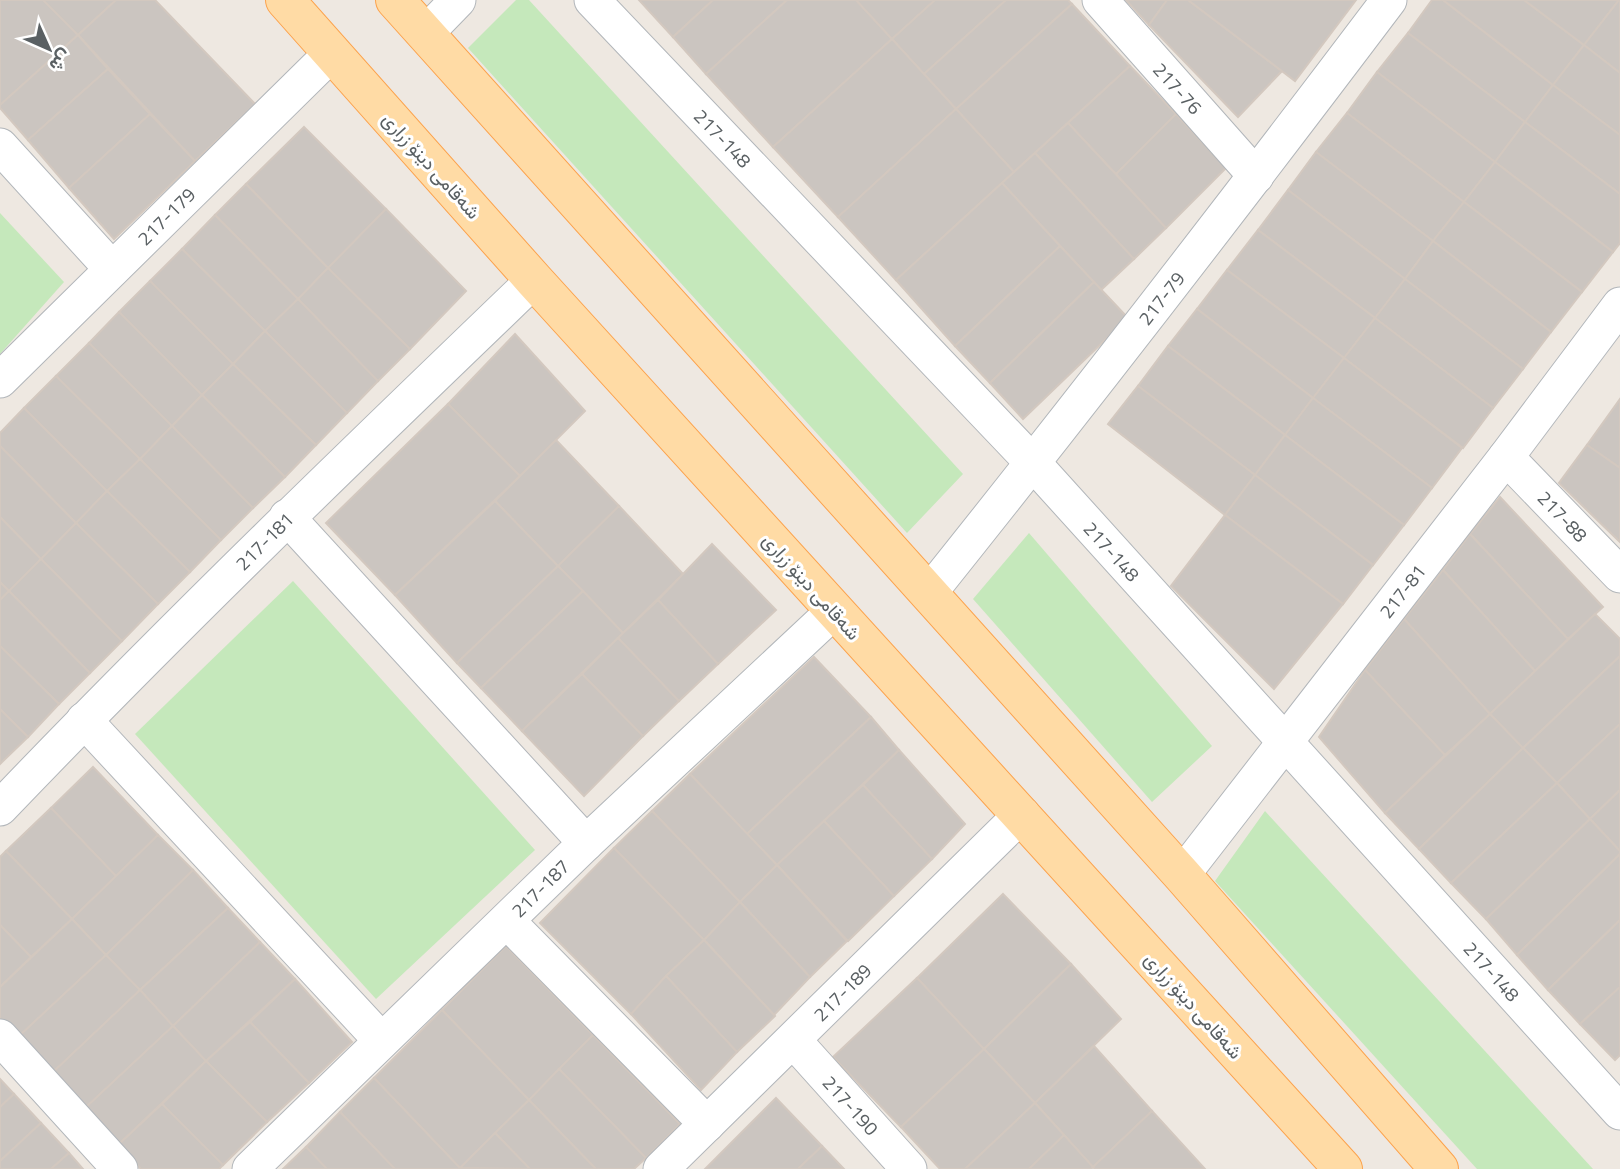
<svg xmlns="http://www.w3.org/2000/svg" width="1620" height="1169" font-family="'Titillium Web',Vazirmatn,sans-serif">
<rect width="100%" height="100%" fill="#eee8e1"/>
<g fill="#c5e8bb">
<path d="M516,0H529L963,474L907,533L468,48Z"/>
<path d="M0,213L64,282L0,354Z"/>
<path d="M1029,533L1212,746L1152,802L973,599Z"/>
<path d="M293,581L535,850L376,999L135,734Z"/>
<path d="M1265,811L1593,1169H1477L1215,881Z"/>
</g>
<g fill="#cbc5c0" stroke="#d3c8bf" stroke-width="2">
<path d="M0,0H43L78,35L0,105Z"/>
<path d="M43,0H116L78,35Z"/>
<path d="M116,0H155L255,104L195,161L78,35Z"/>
<path d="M639,0H713L673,37Z"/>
<path d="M713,0H787L706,74L673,37Z"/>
<path d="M787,0H856L892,39L773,147L706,74Z"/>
<path d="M856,0H935L892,39Z"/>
<path d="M935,0H1006L924,74L892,39Z"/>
<path d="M1006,0H1068L1072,4L956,109L924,74Z"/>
<path d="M1126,0H1167L1149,25Z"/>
<path d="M1167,0H1188L1282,71L1238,117L1149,25Z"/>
<path d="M1188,0H1356L1295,81Z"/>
<path d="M1432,0H1443L1553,85L1525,122L1408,33Z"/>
<path d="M1443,0H1524L1584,45L1553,85Z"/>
<path d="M1524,0H1619L1584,45Z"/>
<path d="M1619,0H1620V73L1584,45Z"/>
<path d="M1072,4L1130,66L1014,172L956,109Z"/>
<path d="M1408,33L1525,122L1495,162L1377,72Z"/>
<path d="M78,35L108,69L28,140L0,108V105Z"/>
<path d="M892,39L956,109L838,217L773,147Z"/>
<path d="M1584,45L1620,73V135L1553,85Z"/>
<path d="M1130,66L1176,114L1116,174L1068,123Z"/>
<path d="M108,69L150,114L69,188L28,140Z"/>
<path d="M1377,72L1495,162L1464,202L1347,113Z"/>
<path d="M1553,85L1620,135V194L1525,122Z"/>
<path d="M956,109L1014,172L896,280L838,217Z"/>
<path d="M1347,113L1464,202L1433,241L1316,152Z"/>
<path d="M150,114L195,161L114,239L69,188Z"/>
<path d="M1176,114L1226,168L1166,228L1116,174Z"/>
<path d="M1525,122L1620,194V243L1613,252L1495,162Z"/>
<path d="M1068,123L1166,228L1134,259L1035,153Z"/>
<path d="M304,127L386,209L328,268L246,184Z"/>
<path d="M1316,152L1433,241L1405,279L1288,190Z"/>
<path d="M1035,153L1134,259L1101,290L1002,183Z"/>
<path d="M1495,162L1613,252L1582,292L1464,202Z"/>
<path d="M1002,183L1060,246L955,346L896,280Z"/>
<path d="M246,184L328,268L298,299L215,215Z"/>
<path d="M1288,190L1405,279L1375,318L1258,230Z"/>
<path d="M1464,202L1582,292L1551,332L1433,241Z"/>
<path d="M386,209L466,291L410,349L328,268Z"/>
<path d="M215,215L298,299L265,331L182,249Z"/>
<path d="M1258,230L1375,318L1344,358L1227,270Z"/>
<path d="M1433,241L1551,332L1523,369L1405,279Z"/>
<path d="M1060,246L1094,282L990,383L955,346Z"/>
<path d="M182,249L265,331L233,364L150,281Z"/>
<path d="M328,268L410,349L378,381L298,299Z"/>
<path d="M1227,270L1344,358L1313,398L1197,309Z"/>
<path d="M1405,279L1523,369L1493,408L1375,318Z"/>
<path d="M150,281L233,364L202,395L119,312Z"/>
<path d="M1094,282L1128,318L1023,419L990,383Z"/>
<path d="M298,299L378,381L347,413L265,331Z"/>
<path d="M1197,309L1313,398L1285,435L1168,346Z"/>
<path d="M119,312L202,395L172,426L89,343Z"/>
<path d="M1375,318L1493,408L1463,448L1344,358Z"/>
<path d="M265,331L347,413L316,445L233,364Z"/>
<path d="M515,334L585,411L520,476L448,404Z"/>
<path d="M89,343L172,426L140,459L56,376Z"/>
<path d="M1168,346L1285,435L1255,475L1138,386Z"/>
<path d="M1344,358L1462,448L1432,488L1313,398Z"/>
<path d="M233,364L316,445L285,477L202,395Z"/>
<path d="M56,376L140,459L107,491L24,408Z"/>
<path d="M1138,386L1255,475L1225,515L1108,424Z"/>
<path d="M202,395L285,477L253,508L172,426Z"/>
<path d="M1313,398L1432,488L1404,525L1285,435Z"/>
<path d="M1620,399V468L1587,445Z"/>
<path d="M448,404L520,476L395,595L326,523Z"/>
<path d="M24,408L107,491L76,523L0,446V433Z"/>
<path d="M172,426L253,508L221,540L140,459Z"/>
<path d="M1285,435L1404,525L1373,565L1255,475Z"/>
<path d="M556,440L619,506L558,566L495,501Z"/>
<path d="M1587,445L1620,468V542L1559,483Z"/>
<path d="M0,446L76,523L41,559L0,517Z"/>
<path d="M140,459L221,540L190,572L107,491Z"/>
<path d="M1255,475L1373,565L1343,604L1225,515Z"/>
<path d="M107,491L190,572L158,604L76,523Z"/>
<path d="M1500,497L1603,607L1568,639L1470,534Z"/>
<path d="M495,501L558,566L457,663L395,595Z"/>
<path d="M619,506L683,574L623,633L558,566Z"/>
<path d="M1225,515L1343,604L1274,689L1171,586Z"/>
<path d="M0,517L41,559L9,591L0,582Z"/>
<path d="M76,523L158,604L122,641L41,559Z"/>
<path d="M1470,534L1568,639L1535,671L1443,570Z"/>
<path d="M712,544L776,610L718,664L658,600Z"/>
<path d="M41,559L122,641L90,673L9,591Z"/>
<path d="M558,566L583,591L481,688L457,663Z"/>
<path d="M1443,570L1535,671L1490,714L1404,619Z"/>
<path d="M0,582L9,591L0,600Z"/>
<path d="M9,591L90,673L59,704L0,646V600Z"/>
<path d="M583,591L623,633L522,731L481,688Z"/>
<path d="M658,600L718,664L679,701L618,638Z"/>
<path d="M1595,614L1620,639V656L1523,748L1490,714Z"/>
<path d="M1404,619L1490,714L1445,755L1365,670Z"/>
<path d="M618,638L679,701L643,736L582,674Z"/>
<path d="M0,646L59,704L28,737L0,709Z"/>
<path d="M1620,656V724L1557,783L1523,748Z"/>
<path d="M814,657L871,717L747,834L690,774Z"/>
<path d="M1365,670L1445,755L1385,813L1319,737Z"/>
<path d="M582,674L643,736L584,796L522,731Z"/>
<path d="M0,709L28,737L0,764Z"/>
<path d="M1490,714L1523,748L1419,849L1385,813Z"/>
<path d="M871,717L899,750L777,865L747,834Z"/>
<path d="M1620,724V790L1590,819L1557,783Z"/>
<path d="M1523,748L1557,783L1451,883L1419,849Z"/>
<path d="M899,750L965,824L932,859L863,785Z"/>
<path d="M93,767L158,835L116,876L51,808Z"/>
<path d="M690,774L777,865L740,902L652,811Z"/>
<path d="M1557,783L1590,819L1486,919L1451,883Z"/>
<path d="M863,785L932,859L894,896L824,821Z"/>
<path d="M1620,790V851L1590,819Z"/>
<path d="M51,808L116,876L72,919L6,851Z"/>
<path d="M652,811L740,902L704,940L614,848Z"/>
<path d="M1590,819L1620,851V854L1517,955L1486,919Z"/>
<path d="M824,821L894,896L848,941L777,865Z"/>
<path d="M158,835L193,870L106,955L72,919Z"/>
<path d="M614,848L704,940L666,976L631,1014L540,923Z"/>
<path d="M6,851L72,919L31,957L0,925V857Z"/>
<path d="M1620,854V920L1548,990L1517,955Z"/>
<path d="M777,865L847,941L810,977L740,902Z"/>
<path d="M193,870L228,908L140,990L106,955Z"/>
<path d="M1003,894L1071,964L984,1049L917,978Z"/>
<path d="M740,902L810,977L774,1015L704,940Z"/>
<path d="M228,908L260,942L173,1026L140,990Z"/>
<path d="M72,919L106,955L17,1038L0,1020V987Z"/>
<path d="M1620,920V987L1580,1024L1548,990Z"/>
<path d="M0,925L31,957L0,987Z"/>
<path d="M704,940L775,1016L737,1052L666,976Z"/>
<path d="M260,942L295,979L206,1061L173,1026Z"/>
<path d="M506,946L593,1035L529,1100L442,1010Z"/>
<path d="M106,955L140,990L51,1074L17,1038Z"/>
<path d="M1071,964L1121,1019L1035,1103L984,1049Z"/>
<path d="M666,976L737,1052L701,1090L631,1014Z"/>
<path d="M917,978L984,1049L901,1127L833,1057Z"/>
<path d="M295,979L352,1042L309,1083L250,1022Z"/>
<path d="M1620,987V1055L1615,1060L1580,1024Z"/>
<path d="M140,990L173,1026L84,1109L51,1074Z"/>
<path d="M442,1010L529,1100L460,1168L374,1078Z"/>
<path d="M250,1022L309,1083L267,1122L206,1061Z"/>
<path d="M173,1026L206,1061L118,1145L84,1109Z"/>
<path d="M593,1035L680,1124L646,1158L559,1069Z"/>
<path d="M1094,1046L1152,1111L1093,1167L1035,1103Z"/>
<path d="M984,1049L1035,1103L965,1169H940L901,1127Z"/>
<path d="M206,1061L267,1122L223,1165L162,1104Z"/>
<path d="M559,1069L646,1158L634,1169H596L529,1100Z"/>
<path d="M374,1078L460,1168V1169H395L340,1112Z"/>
<path d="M0,1079L14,1094L0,1107Z"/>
<path d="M14,1094L41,1123L0,1161V1107Z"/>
<path d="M776,1098L822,1146L798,1169H705Z"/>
<path d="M529,1100L596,1169H530L495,1133Z"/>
<path d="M1035,1103L1064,1135L1029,1169H965Z"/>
<path d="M162,1104L223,1165L219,1169H141L118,1145Z"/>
<path d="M1152,1111L1205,1169H1095L1093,1167Z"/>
<path d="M340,1112L395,1169H327L306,1147Z"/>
<path d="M41,1123L69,1153L51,1169H0V1161Z"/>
<path d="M495,1133L530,1169L460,1168Z"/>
<path d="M1064,1135L1093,1167L1091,1169H1029Z"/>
<path d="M822,1146L844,1169H798Z"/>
<path d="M306,1147L327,1169H283Z"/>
<path d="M69,1153L83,1169H51Z"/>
</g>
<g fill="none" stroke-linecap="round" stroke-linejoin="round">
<g stroke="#b2b6ba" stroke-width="37">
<g id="street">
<path d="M592,0L1033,463L1620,1112"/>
<path d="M1100,0L1256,176"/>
<path d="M425,34L458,0"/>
<path d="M0,146L112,269"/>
<path d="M0,380L332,53"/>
<path d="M1506,457L1620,575"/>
<path d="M287,517L586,843"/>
<path d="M929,593C1085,398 1238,200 1389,0"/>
<path d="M84,720L381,1040"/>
<path d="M0,808C173,627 354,453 534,280"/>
<path d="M1182,875L1506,457L1620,305"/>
<path d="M507,921L707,1124"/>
<path d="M0,1037L120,1169"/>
<path d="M794,1041L909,1169"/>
<path d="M250,1169L586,843L834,611"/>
<path d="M661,1169L1022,814"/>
</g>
</g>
<g stroke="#fca24c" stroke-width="40">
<g id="primary">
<path d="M285,0L534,280L1343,1169"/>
<path d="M395,0L1182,875L1439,1169"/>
</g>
</g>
<use href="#street" stroke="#fff" stroke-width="35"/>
<use href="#primary" stroke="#ffdba5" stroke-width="38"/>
</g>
<g text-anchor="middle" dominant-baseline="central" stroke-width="6" stroke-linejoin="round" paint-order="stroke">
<g font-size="19" fill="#5a6063" stroke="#fff">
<text transform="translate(1178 88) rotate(48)">217-76</text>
<text transform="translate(723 138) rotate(46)">217-148</text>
<text transform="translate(432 165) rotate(48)">شەقامی دینۆ زراری</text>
<text transform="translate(166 216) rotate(-45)">217-179</text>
<text transform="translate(1161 298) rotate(-52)">217-79</text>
<text transform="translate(1563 516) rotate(46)">217-88</text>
<text transform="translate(264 541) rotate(-45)">217-181</text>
<text transform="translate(1112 551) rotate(48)">217-148</text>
<text transform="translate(812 586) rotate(48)">شەقامی دینۆ زراری</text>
<text transform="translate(1402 591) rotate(-52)">217-81</text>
<text transform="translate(540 888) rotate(-45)">217-187</text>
<text transform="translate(1492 971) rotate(48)">217-148</text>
<text transform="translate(842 992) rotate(-45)">217-189</text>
<text transform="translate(1194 1005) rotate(48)">شەقامی دینۆ زراری</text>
<text transform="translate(851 1105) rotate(48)">217-190</text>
</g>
</g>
<g transform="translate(49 49) rotate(135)" stroke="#ffffff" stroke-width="5" paint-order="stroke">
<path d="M0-5L12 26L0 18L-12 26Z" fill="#5a6063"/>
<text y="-10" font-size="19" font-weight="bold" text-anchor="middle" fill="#5a6063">ش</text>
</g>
</svg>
